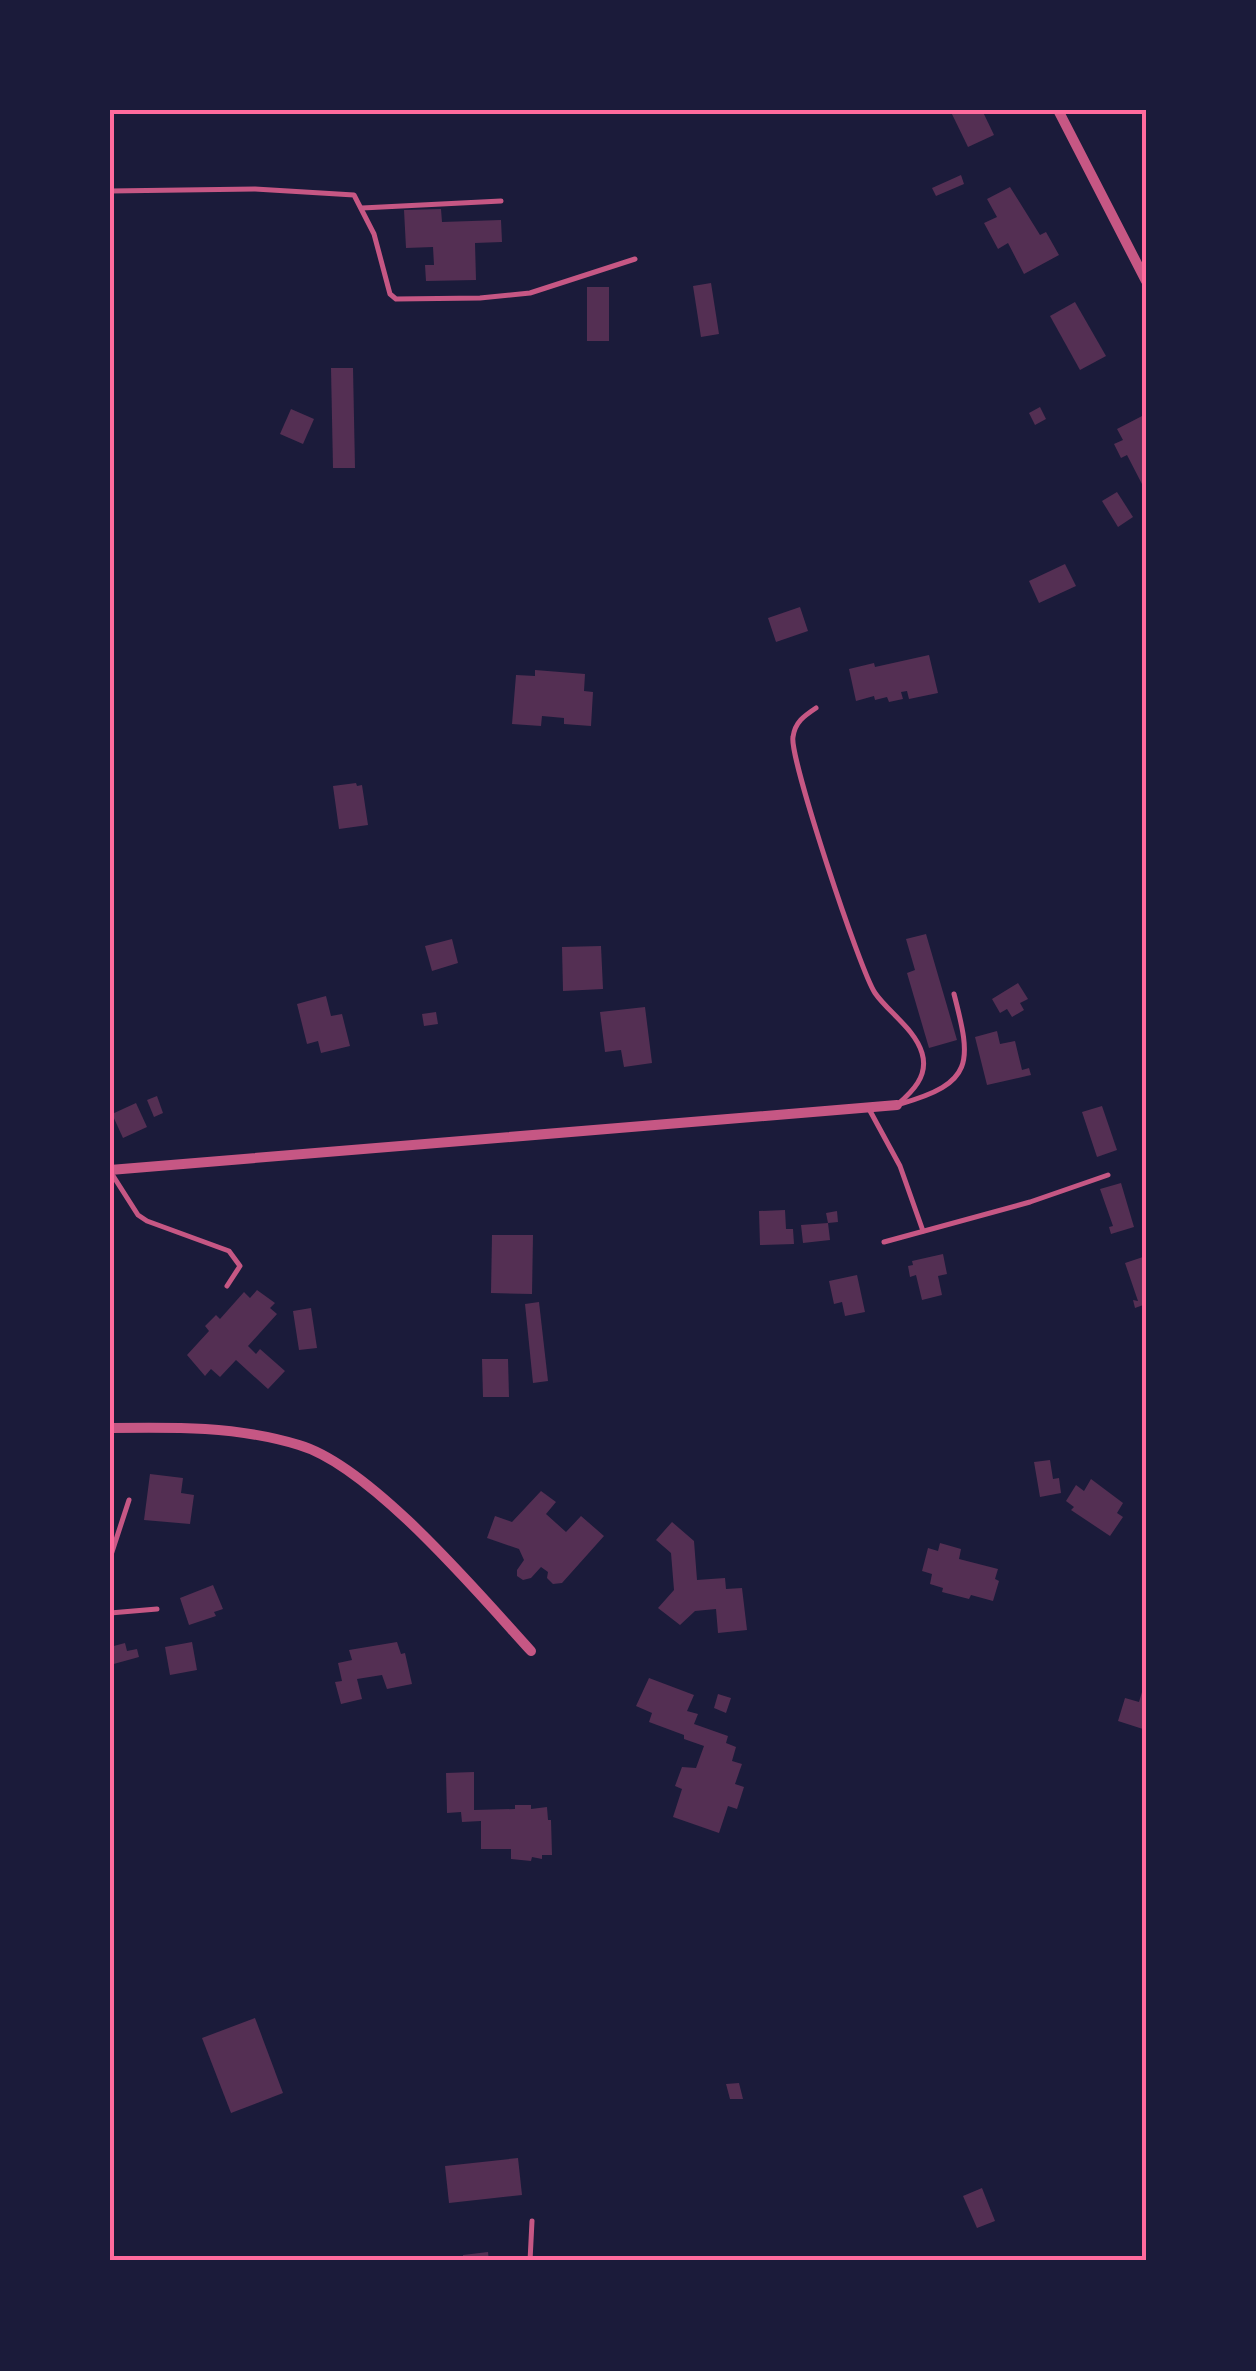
<svg xmlns="http://www.w3.org/2000/svg" width="1256" height="2371" font-family="Roboto,sans-serif">
<rect width="100%" height="100%" fill="#1b1b3a"/>
<g fill="#542f53">
<path d="M950,110H982L994,135L968,147Z"/>
<path d="M961,175L964,184L936,196L932,188Z"/>
<path d="M1010,187L1040,235L1046,232L1059,255L1024,274L1008,243L998,249L984,223L997,217L987,199Z"/>
<path d="M441,209L442,222L501,220L502,242L475,243L476,280L426,281L425,265H434L433,247L406,248L404,210Z"/>
<path d="M711,283L719,334L701,337L693,286Z"/>
<rect x="587" y="287" width="22" height="54"/>
<path d="M1075,302L1106,356L1080,370L1050,316Z"/>
<path d="M331,368H353L355,468H333Z"/>
<path d="M1040,407L1046,419L1035,425L1029,413Z"/>
<path d="M291,409L314,419L303,444L280,434Z"/>
<path d="M1144,415L1146,485L1143,486L1127,455L1121,458L1114,444L1123,440L1117,429Z"/>
<path d="M1117,492L1133,517L1118,527L1102,501Z"/>
<path d="M1065,564L1076,586L1039,603L1029,581Z"/>
<path d="M800,607L808,631L776,642L768,618Z"/>
<path d="M929,655L938,693L909,699L907,691L901,692L903,699L889,702L887,697L875,700L874,696L856,701L849,669L874,663L875,667Z"/>
<path d="M535,670L585,674L584,691L593,692L591,726L564,724V718L542,716L541,726L512,724L516,675L535,676Z"/>
<path d="M356,783L357,786L362,785L368,825L339,829L333,786Z"/>
<path d="M926,934L957,1040L929,1048L907,973L915,970L906,939Z"/>
<path d="M452,939L458,963L432,971L425,946Z"/>
<path d="M601,946L603,989L563,991L562,947Z"/>
<path d="M1018,983L1028,999L1020,1003L1024,1010L1012,1017L1007,1009L1000,1013L992,999Z"/>
<path d="M326,996L331,1016L342,1014L350,1046L321,1053L318,1041L307,1044L297,1004Z"/>
<path d="M645,1007L652,1063L624,1067L621,1050L605,1052L600,1012Z"/>
<path d="M436,1012L438,1024L424,1026L422,1014Z"/>
<path d="M997,1031L1000,1044L1015,1041L1022,1070L1029,1068L1031,1075L987,1085L975,1037Z"/>
<path d="M157,1096L163,1113L154,1117L147,1100Z"/>
<path d="M136,1103L147,1127L123,1138L112,1114Z"/>
<path d="M1102,1106L1117,1150L1097,1157L1082,1112Z"/>
<path d="M1121,1183L1134,1227L1111,1234L1109,1227L1113,1226L1100,1189Z"/>
<path d="M785,1210L786,1229H793L794,1244L760,1245L759,1211Z"/>
<path d="M837,1211L838,1222L828,1223L830,1240L803,1243L801,1225L828,1223L826,1213Z"/>
<path d="M492,1235H533L532,1294L491,1293Z"/>
<path d="M943,1254L947,1274L938,1276L942,1295L922,1300L916,1275L910,1277L908,1266L913,1265L912,1261Z"/>
<path d="M1143,1257L1146,1304L1135,1308L1133,1300L1138,1301L1125,1263Z"/>
<path d="M857,1275L865,1312L845,1316L842,1302L834,1304L829,1281Z"/>
<path d="M257,1290L275,1303L270,1308L277,1314L248,1346L256,1354L260,1349L285,1371L268,1389L236,1360L220,1377L211,1369L205,1376L187,1355L209,1331L205,1326L216,1315L220,1319L244,1292L250,1298Z"/>
<path d="M539,1302L548,1381L533,1383L525,1304Z"/>
<path d="M311,1308L317,1348L299,1350L293,1311Z"/>
<path d="M482,1359H508L509,1397H483Z"/>
<path d="M1050,1460L1053,1479L1059,1478L1061,1493L1040,1497L1034,1462Z"/>
<path d="M150,1474L183,1478L181,1493L194,1495L190,1524L144,1520Z"/>
<path d="M1091,1479L1123,1503L1117,1513L1123,1517L1110,1536L1071,1510L1074,1507L1066,1501L1076,1485L1084,1491Z"/>
<path d="M541,1491L556,1502L546,1514L566,1532L581,1516L604,1536L562,1583L553,1584L547,1578L548,1572L541,1567L531,1578L523,1580L517,1576V1570L524,1560L519,1549L487,1538L495,1516L512,1522Z"/>
<path d="M672,1522L694,1541L697,1580L725,1578L726,1589L742,1588L747,1630L718,1633L716,1609L695,1611L680,1625L658,1608L674,1590L671,1553L656,1540Z"/>
<path d="M940,1543L961,1549L959,1559L998,1569L995,1579L999,1581L993,1601L971,1595L969,1599L942,1592L943,1588L930,1584L932,1574L922,1571L928,1548L938,1551Z"/>
<path d="M213,1585L223,1609L214,1612L216,1616L189,1625L180,1598Z"/>
<path d="M192,1642L197,1670L170,1675L165,1647Z"/>
<path d="M397,1642L401,1654L405,1653L412,1684L387,1689L382,1675L357,1679L362,1699L341,1704L335,1682L342,1681L338,1663L352,1660L349,1650Z"/>
<path d="M125,1643L127,1651L137,1649L139,1657L110,1665V1647Z"/>
<path d="M649,1678L694,1695L687,1711L698,1714L694,1724L728,1736L726,1743L736,1747L732,1761L742,1764L735,1784L744,1787L737,1809L728,1806L719,1833L673,1817L682,1789L675,1786L682,1767L696,1768L704,1746L684,1739V1735L649,1722L652,1713L636,1706Z"/>
<path d="M1142,1692L1146,1693V1730L1118,1721L1125,1698L1139,1702Z"/>
<path d="M718,1694L731,1698L726,1713L714,1708Z"/>
<path d="M474,1772V1810L515,1809V1805H531V1809L547,1807L548,1820H551L552,1855H542V1859L532,1857L531,1861L511,1859V1849H481V1821L462,1822L461,1812L447,1813L446,1773Z"/>
<path d="M255,2018L283,2093L231,2113L202,2038Z"/>
<path d="M739,2083L743,2099H730L726,2084Z"/>
<path d="M518,2158L522,2195L449,2203L445,2166Z"/>
<path d="M982,2188L995,2221L977,2228L963,2196Z"/>
<path d="M488,2252L489,2261H463V2255Z"/>
</g>
<g fill="none" stroke-linecap="round" stroke-linejoin="round">
<g stroke="#c65784" stroke-width="5">
<path d="M110,191L255,189L354,195L374,234L390,294L396,299L480,298L530,293L635,259"/>
<path d="M362,208L501,201"/>
<path d="M816,708C804,716 795,722 793,737C789,756 860,971 875,993C888,1012 915,1029 922,1053C929,1076 912,1092 897,1105"/>
<path d="M900,1104C974,1083 972,1063 954,994"/>
<path d="M869,1109L900,1166L923,1231"/>
<path d="M110,1171L138,1215L147,1221L229,1251L240,1266L227,1286"/>
<path d="M884,1242L1030,1202L1108,1175"/>
<path d="M110,1558L129,1500"/>
<path d="M110,1613L157,1609"/>
<path d="M530,2261L532,2221"/>
</g>
<g stroke="#c65784" stroke-width="10">
<path d="M1058,110L1146,281"/>
<path d="M110,1170L897,1105"/>
<path d="M110,1428C174,1427 237,1426 299,1445C371,1466 479,1594 531,1651"/>
</g>
</g>
<rect width="1256" height="2371" fill="none" stroke="#1b1b3a" stroke-width="225"/>
<rect x="112" y="112" width="1032" height="2146" fill="none" stroke="#ff6b9d" stroke-width="4"/>
</svg>
